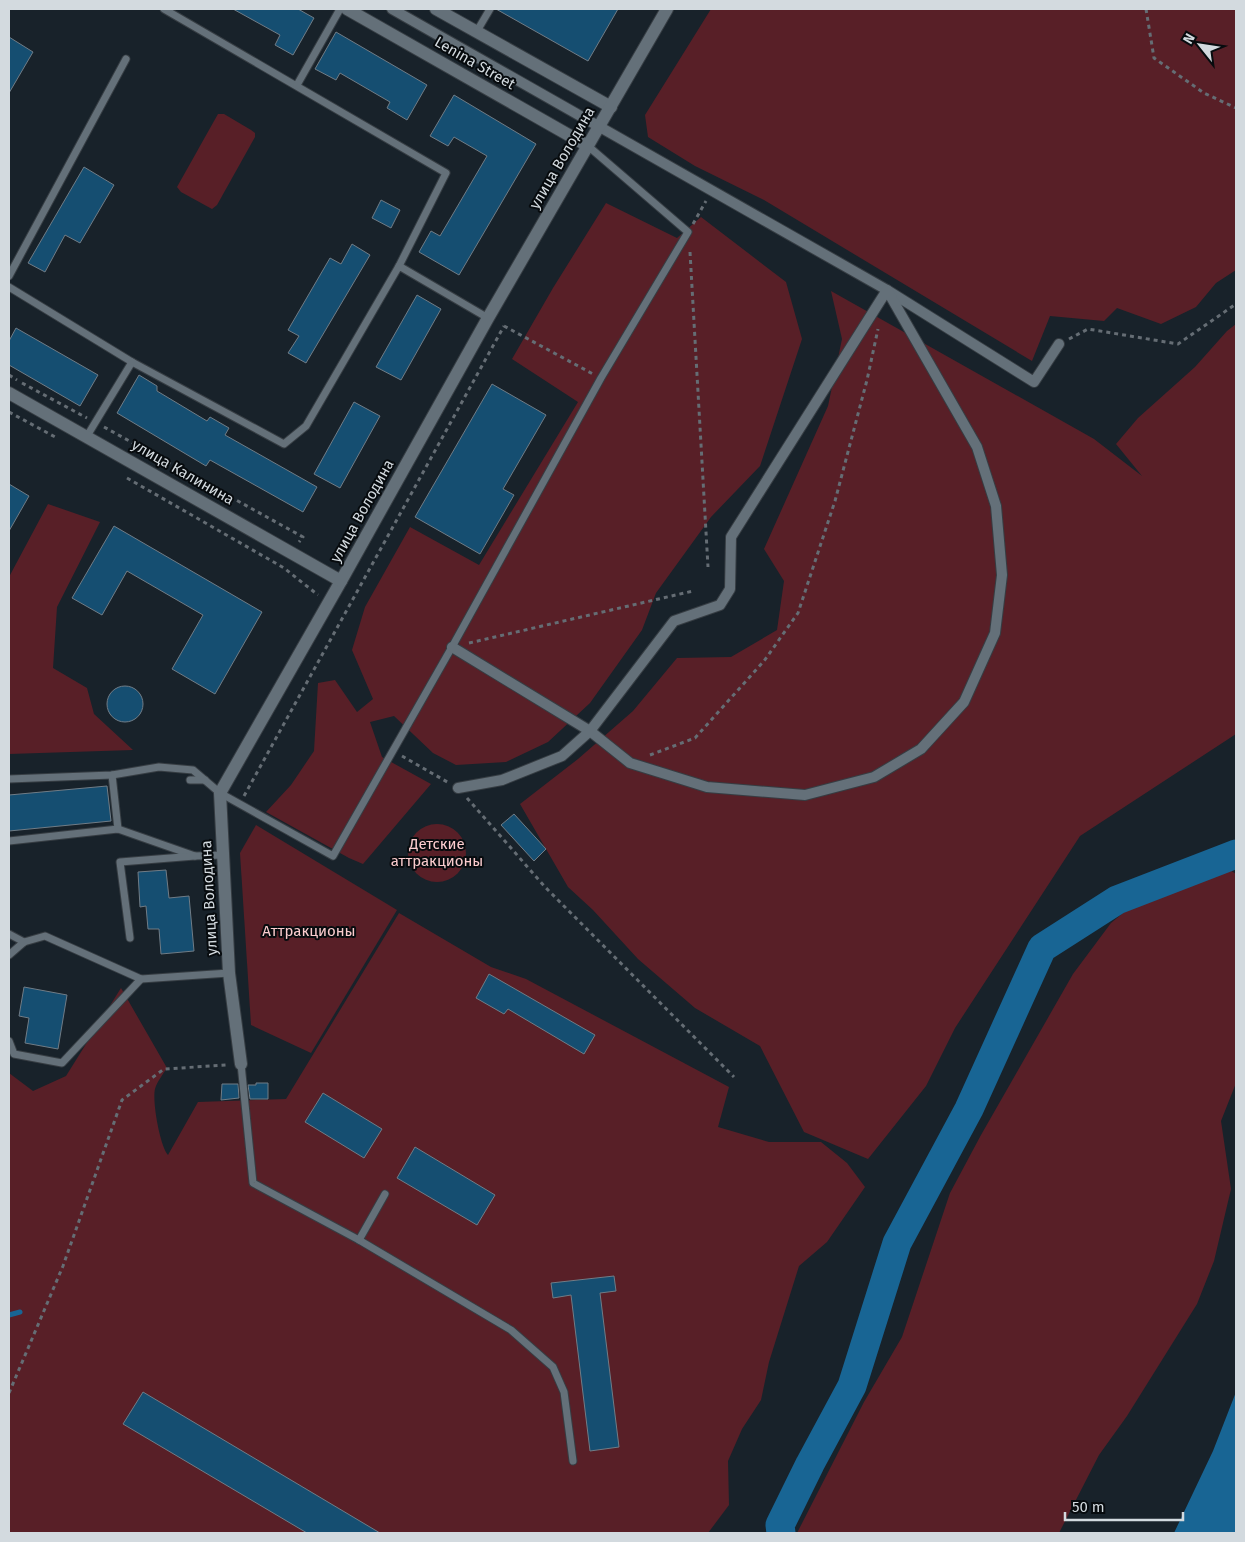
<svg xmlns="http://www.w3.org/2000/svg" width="1245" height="1542" font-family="'Fira Sans',sans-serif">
<rect width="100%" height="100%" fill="#18222a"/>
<g fill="#581f27">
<path d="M711,9H1236V270L1216,283L1196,307L1161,324L1117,308L1104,321L1050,316L1032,361L764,200L695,166L648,137L645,115Z"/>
<path d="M218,114H224L251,130L255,133V137L217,205L212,209L181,192L177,187Z"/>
<path d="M606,203L677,238L701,217L786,282L802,339L760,466L711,517L656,593L642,630L590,703L548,742L506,762L456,765L433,753L394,716L370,722L382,757L431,784L363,864L349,858L266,812L291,785L314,751L318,683L335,680L357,712L373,699L352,650L365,607L410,527L479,565L578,402L512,359L553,288Z"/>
<path d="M831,291L1094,439L1142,476L1116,444L1138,418L1195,367L1227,331L1236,324V734L1080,836L955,1028L926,1086L868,1159L804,1132L760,1046L695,1008L638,959L593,910L568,887L520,804L578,759L633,711L677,658L731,657L777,630L784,581L764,549L828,406L842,339Z"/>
<path d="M48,504L100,522L57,607L53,668L87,688L94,714L133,750L9,754V577Z"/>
<circle cx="437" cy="853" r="29"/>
<path d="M256,825L397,910L311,1053L251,1025L240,853Z"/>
<path d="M1211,857L1236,874V1083L1221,1121L1231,1189L1214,1261L1197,1304L1127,1416L1099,1455L1059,1533H797L864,1402L902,1337L950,1193L981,1135L1073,974L1111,923L1164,879Z"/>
<path d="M399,913L491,967L526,979L729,1087L718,1127L769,1142H821L847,1163L865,1187L827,1242L799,1266L769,1362L761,1400L742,1429L728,1461L729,1505L708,1533H9V1073L33,1091L66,1076L121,988L167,1068C163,1074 157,1082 155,1089C152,1101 160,1146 168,1155L198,1102L286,1099Z"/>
</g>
<path fill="#186594" d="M1236,1392V1533H1174L1213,1451Z"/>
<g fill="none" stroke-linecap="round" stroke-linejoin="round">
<path stroke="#186594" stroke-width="5" d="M9,1315L20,1312"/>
<path stroke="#186594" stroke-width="29" d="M781,1533L780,1525L810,1464L852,1386L897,1243L969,1109L1042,948L1117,900L1236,854"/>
</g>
<g fill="#154e71" stroke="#707c86">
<path d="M233,9H298L314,18L293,55L275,45L280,35Z"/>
<path d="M496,9H618L588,61Z"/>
<path d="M336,32L427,85L407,120L387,108L390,102L340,73L336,80L315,69Z"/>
<path d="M9,37L33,52L9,93Z"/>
<path d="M454,95L536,144L459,275L419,252L431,231L440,236L487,156L454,137L448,146L430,136Z"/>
<path d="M84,167L114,185L80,243L65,235L45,272L28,263Z"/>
<path d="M381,200L400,210L391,228L372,218Z"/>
<path d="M352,244L370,255L306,363L288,353L299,336L288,330L330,258L341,264Z"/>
<path d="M417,295L441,309L401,380L376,367Z"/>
<path d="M16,328L98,375L80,406L9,365V341Z"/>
<path d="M139,375L157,386V391L207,421L210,417L229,428L225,435L317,487L303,512L210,460L206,466L117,413Z"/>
<path d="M492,384L546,415L503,489L514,495L480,554L415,517Z"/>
<path d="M354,402L380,416L340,488L314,474Z"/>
<path d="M9,484L29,496L9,531Z"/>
<path d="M114,526L262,612L215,694L172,669L203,615L127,571L102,615L72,598Z"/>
<circle cx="125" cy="704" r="18"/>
<path d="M107,786L111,821L9,831V795Z"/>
<path d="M514,814L546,849L534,861L501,825Z"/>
<path d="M166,870L169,898L189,896L194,951L161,954L159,929H148L146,906L140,907L138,872Z"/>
<path d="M489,974L595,1035L584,1054L508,1009L504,1014L476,998Z"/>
<path d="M24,987L67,995L58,1049L25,1043L29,1018L19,1016Z"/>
<path d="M256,1083H268V1099H250L248,1085H256Z"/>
<path d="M222,1084H238L239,1098L221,1100Z"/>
<path d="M323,1093L382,1129L364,1158L305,1122Z"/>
<path d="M415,1147L495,1195L477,1225L397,1178Z"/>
<path d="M614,1276L616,1291L600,1293L619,1447L590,1451L571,1295L553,1298L551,1283Z"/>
<path d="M143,1392L380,1533H307L123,1424Z"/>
</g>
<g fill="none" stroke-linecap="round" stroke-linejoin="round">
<g stroke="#363d43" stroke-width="9">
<g id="service">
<path d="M164,9L446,173L399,266"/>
<path d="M477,31L490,9"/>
<path d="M297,85L340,9"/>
<path d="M9,276L126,59"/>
<path d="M9,287L132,362"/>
<path d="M87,436L132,362L284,444L306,426L399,266L488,318"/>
<path d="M112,775L118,829"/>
<path d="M9,779L112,775L159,767L193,770L220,793L333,856L452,647L601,378L688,232L588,146"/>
<path d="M190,780H205"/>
<path d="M9,841L118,829L195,856"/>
<path d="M9,934L24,942"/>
<path d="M130,938L120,862L195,856L223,855"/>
<path d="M9,955L24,942L45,936L141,979"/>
<path d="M9,1041L14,1054L62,1063L141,979L229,973"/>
<path d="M241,1064L253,1183L359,1240L511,1330L553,1367L564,1392L573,1461"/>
<path d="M359,1240L385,1194"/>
</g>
</g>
<g stroke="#363d43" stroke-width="12">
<g id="pedestrian">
<path d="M392,9L887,290L1034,382L1059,344"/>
<path d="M452,647L590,731L630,763L707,787L805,795L874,777L921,749L964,702L995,633L1002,575L996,506L977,447L887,290L731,537L730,589L720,605L674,621L590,731L562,756L502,780L458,788"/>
</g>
</g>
<g stroke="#363d43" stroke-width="14">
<g id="minor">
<path d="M347,9L588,146"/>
<path d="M436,9L611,107"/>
<path d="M241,1064L229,973L220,793L341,581"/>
</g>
</g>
<g stroke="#363d43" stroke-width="14">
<path id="tertiary" d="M9,393L341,581L488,318L667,9"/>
</g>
<g stroke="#656d74" stroke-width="3" stroke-dasharray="4 4" stroke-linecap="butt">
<path d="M1146,9L1154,58L1204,93L1236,108"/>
<path d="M693,224L706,201"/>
<path d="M690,252L708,567"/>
<path d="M504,326L593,374"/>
<path d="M1069,339L1088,329L1178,344L1236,304"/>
<path d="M9,375L17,380"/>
<path d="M22,383L87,418"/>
<path d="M9,412L57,438"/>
<path d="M104,427L303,537L299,542"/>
<path d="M127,478L284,568L318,595"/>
<path d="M469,643L693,591"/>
<path d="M650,755L695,738L764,661L798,613L835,501L867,380L878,329"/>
<path d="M402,756L449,783"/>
<path d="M244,796L504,326"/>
<path d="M467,798L546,888L734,1077"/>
<path d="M9,1393L63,1266L122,1100L164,1069L227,1065"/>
</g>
<use href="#service" stroke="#647079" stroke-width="7"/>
<use href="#pedestrian" stroke="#647079" stroke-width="10"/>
<use href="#minor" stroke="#647079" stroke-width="12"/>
<use href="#tertiary" stroke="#647079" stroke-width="12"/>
</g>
<g text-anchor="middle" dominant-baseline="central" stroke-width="4" stroke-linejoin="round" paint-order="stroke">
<g font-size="15" fill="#d3dadf" stroke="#070b0e">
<text transform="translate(475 63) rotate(30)">Lenina Street</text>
<text transform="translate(562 158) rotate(-60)">улица Володина</text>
<text transform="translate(183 472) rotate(30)">улица Калинина</text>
<text transform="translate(362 511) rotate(-61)">улица Володина</text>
<text transform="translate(209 898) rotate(-93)">улица Володина</text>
</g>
<g font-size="15" fill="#fbccce" stroke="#070b0e">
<text x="437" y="844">Детские<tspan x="437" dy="17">аттракционы</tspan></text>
<text x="309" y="931">Аттракционы</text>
</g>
</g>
<rect width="1245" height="1542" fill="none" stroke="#d3dadf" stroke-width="20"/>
<g transform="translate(1200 45) rotate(300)" stroke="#070b0e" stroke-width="4" paint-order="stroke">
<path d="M0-4L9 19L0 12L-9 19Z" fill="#d3dadf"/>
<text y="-8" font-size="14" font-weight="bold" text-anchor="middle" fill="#d3dadf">N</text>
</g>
<path d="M1065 1512v8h118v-8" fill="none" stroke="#d3dadf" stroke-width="2.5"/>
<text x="1072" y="1512" font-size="15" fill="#d3dadf" stroke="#070b0e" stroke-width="4" paint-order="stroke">50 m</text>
</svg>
